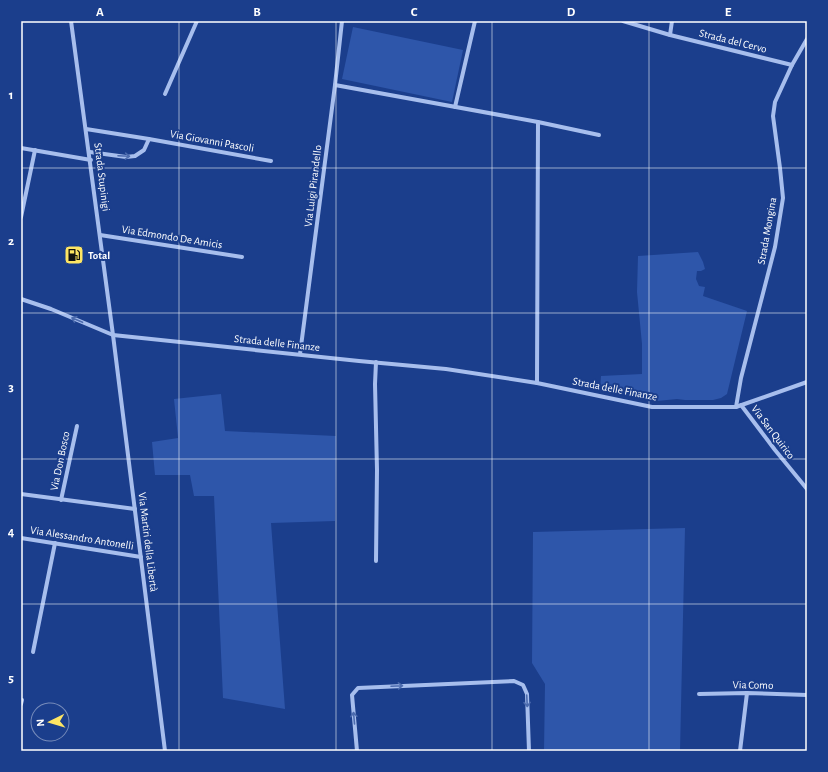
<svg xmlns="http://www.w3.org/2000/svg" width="828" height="772" font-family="'Alegreya Sans',sans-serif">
<rect width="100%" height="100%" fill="#1b3e8c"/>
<g fill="#2e56aa">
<path d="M353,27L463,50L452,102L342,79Z"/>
<path d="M698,252L703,262L705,269L701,271H697L696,279L699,286L705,287L703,296L747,311L727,394L721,398L713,400H685L677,399L657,401L600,390L601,376L642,374V344L637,292L638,256Z"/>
<path d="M221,394L225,431L336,436L335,521L271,523L285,709L223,698L214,496H194L190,475H155L152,442L178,438L174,399Z"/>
<path d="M685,528L680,751H544L545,684L532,663L533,532Z"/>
</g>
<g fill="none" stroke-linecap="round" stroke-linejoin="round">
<g stroke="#a7beed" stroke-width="4">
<path d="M71,21L113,335L165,751"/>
<path d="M623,21L670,35L792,65"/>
<path d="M670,35L672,21"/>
<path d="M335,85L538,122L537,383"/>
<path d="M165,94L197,21"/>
<path d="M455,107L475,21"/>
<path d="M538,122L599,135"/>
<path d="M86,129L149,139L271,161"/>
<path d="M21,148L91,160"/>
<path d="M90,152L126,157L135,156L144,150L149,139"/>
<path d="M21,217L35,150"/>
<path d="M100,235L242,257"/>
<path d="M21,299L51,309L113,335L359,361L446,369L537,383L652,407H736L807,382"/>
<path d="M300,354L335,85L342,21"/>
<path d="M741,405L775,450L807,489"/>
<path d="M736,407L741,378L775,247L783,198L780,168L773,116L775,102L792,65L807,39"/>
<path d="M21,494L135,509"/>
<path d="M61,500L77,426"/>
<path d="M21,538L141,557"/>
<path d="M376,561L377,470L375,384L376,362"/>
<path d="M33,652L55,543"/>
<path d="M699,694L747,693L807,695"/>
<path d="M21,704L22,700"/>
<path d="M357,751L352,695L358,688L514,681L523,685L527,694L529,751"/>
<path d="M740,751L747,693"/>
</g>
</g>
<defs><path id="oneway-shaft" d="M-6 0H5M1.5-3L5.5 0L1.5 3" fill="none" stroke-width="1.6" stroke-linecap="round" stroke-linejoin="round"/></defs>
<g stroke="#4c6bae">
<use href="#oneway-shaft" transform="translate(124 156) rotate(3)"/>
<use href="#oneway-shaft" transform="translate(77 320) rotate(-157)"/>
<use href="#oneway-shaft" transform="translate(397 686) rotate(-3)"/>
<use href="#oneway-shaft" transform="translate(527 701) rotate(87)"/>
<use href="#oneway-shaft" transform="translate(354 718) rotate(-95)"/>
</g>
<path fill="none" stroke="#fff" stroke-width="1" stroke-opacity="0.55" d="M179,21V751M336,21V751M492,21V751M649,21V751M21,168H807M21,313H807M21,459H807M21,604H807"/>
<defs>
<g id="fuel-square" transform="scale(1)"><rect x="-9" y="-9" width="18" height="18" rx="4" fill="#fee563" stroke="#1b3e8c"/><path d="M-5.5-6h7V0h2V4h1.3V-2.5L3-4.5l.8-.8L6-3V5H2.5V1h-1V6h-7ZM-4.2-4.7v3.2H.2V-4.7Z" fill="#111"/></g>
</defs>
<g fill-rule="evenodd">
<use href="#fuel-square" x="74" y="255"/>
</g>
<g text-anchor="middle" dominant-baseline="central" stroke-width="4" stroke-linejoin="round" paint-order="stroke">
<g font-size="11" fill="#fff" stroke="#1b3e8c">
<text transform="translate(733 41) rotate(14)">Strada del Cervo</text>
<text transform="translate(212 141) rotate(10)">Via Giovanni Pascoli</text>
<text transform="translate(102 177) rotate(83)">Strada Stupinigi</text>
<text transform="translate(313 186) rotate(-83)">Via Luigi Pirandello</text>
<text transform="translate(767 231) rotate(-80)">Strada Mongina</text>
<text transform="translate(172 237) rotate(9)">Via Edmondo De Amicis</text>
<text transform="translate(277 343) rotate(6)">Strada delle Finanze</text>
<text transform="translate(615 389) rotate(11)">Strada delle Finanze</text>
<text transform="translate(773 432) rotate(53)">Via San Quirico</text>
<text transform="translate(60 461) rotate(-78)">Via Don Bosco</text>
<text transform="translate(82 538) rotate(9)">Via Alessandro Antonelli</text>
<text transform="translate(148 542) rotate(83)">Via Martiri della Libertà</text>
<text transform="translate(753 685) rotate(1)">Via Como</text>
</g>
<g font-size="11" font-weight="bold" fill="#fff" stroke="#1b3e8c" text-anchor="start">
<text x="88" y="255">Total</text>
</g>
</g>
<rect width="828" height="772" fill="none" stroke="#1b3e8c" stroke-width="44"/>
<g transform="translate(50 722) rotate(265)"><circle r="19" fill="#1b3e8c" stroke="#768bba"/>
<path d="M0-3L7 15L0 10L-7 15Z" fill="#fee563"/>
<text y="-6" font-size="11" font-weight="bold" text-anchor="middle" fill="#ffffff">N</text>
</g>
<rect x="22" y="22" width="784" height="728" fill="none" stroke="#fff" stroke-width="1.5"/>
<g font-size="13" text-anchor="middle" font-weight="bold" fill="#fff">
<text x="100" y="16">A</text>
<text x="257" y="16">B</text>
<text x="414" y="16">C</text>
<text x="571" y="16">D</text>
<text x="728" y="16">E</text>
<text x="11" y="99">1</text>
<text x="11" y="245">2</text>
<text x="11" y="391">3</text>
<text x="11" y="536">4</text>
<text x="11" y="682">5</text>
</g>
</svg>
